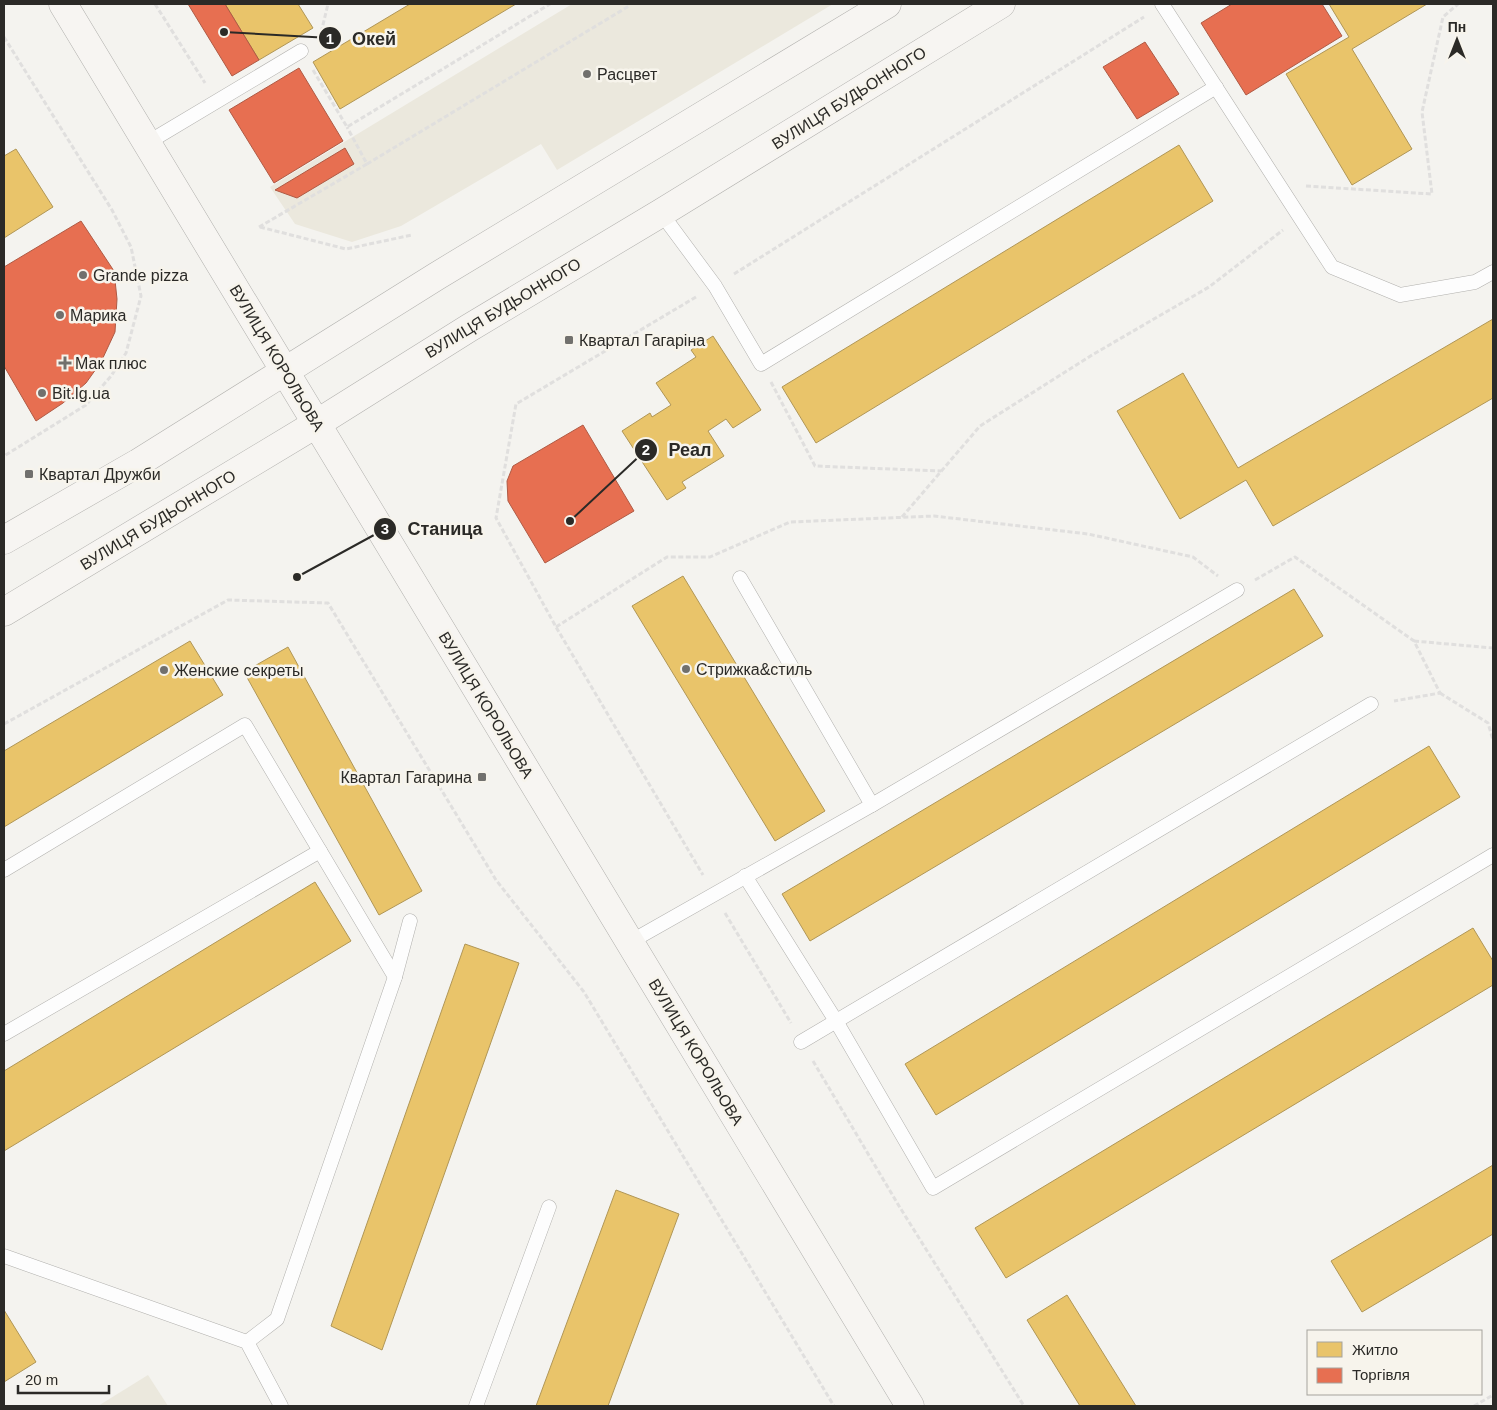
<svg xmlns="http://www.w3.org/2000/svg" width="1497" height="1410" font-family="Arial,sans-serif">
<rect width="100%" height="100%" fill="#f4f3ef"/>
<g fill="#ebe8dd">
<path d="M572,4H833L557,170L541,144L401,226L352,242L295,224L270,187Z"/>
<path d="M148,1375L168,1406H98Z"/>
</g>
<g fill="#e9c46a" stroke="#b09656">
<path d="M225,4H298L313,28L259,60Z"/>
<path d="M410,4H516L340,109L313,62Z"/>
<path d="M1329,4H1427L1352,49L1412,149L1352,185L1286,74L1349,37Z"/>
<path d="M1179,145L1213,201L816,443L782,387Z"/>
<path d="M16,149L53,207L4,238V156Z"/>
<path d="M1493,319V398L1273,526L1246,480L1180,519L1117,411L1183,373L1238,468Z"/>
<path d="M713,336L761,410L733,428L726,419L708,431L724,456L682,482L686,488L667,500L622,431L650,413L652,417L671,405L656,383L696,357L691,350Z"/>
<path d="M683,576L825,811L775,841L632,606Z"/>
<path d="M1294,589L1323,636L810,941L782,894Z"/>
<path d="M190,641L223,695L4,827V751Z"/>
<path d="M288,647L422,891L379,915L244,672Z"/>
<path d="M1429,746L1460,797L936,1115L905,1064Z"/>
<path d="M315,882L351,941L4,1151V1071Z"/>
<path d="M1473,928L1493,961V985L1006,1278L975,1228Z"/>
<path d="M465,944L519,963L382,1350L331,1326Z"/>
<path d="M1493,1165V1234L1362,1312L1331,1261Z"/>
<path d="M616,1190L679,1214L608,1406H536Z"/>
<path d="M1067,1295L1136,1406H1080L1027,1320Z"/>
<path d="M4,1310L36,1362L4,1382Z"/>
</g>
<g fill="#e76f51" stroke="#af5a44">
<path d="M188,4H225L259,60L232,76Z"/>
<path d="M1232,4H1322L1342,36L1246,95L1201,23Z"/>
<path d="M1145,42L1179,94L1137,119L1103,67Z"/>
<path d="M299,68L343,141L274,183L229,110Z"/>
<path d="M345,148L354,164L297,198L275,190Z"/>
<path d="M81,221L114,271L117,299L115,332L101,362L86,383L63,403L36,421L4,366V267Z"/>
<path d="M583,425L634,511L545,563L508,501L507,481L513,466Z"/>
</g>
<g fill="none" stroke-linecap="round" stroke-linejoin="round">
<g stroke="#b1b0ad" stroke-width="15">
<g id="lane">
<path d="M1162,4L1332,267L1400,295L1475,282L1493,272"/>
<path d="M147,143L301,51"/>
<path d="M661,213L715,286L761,364L1216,87"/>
<path d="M740,578L872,805L1237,590"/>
<path d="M4,870L245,725L395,977"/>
<path d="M745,876L836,1021L933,1188L1493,855"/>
<path d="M630,942L872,805"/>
<path d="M4,1034L320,851"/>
<path d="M801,1042L1371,704"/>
<path d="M4,1256L247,1342L281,1406"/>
<path d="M247,1342L277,1319L395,977L410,921"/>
<path d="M476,1406L549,1207"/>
</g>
</g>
<g stroke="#b1b0ad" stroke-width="29">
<g id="secondary">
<path d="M63,4L910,1406"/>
<path d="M4,540L138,463L437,276L887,4"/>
<path d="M4,612L316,424L469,328L661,213L1001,4"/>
</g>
</g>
<g stroke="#e0dfde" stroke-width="3" stroke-dasharray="5 2.5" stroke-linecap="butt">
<path d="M155,4L205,83"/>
<path d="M4,37L112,210L131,247L141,296L126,353L111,376L86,405L4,456"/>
<path d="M318,39L320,37L328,4"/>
<path d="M313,70L347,127L550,4"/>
<path d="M367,164L629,6L628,4"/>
<path d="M1306,186L1432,194L1422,112L1443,17L1458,4"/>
<path d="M259,227L367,164L347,127"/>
<path d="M260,227L346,249L412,235"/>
<path d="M734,274L1144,17"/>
<path d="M696,297L516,404L496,518L556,627L703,875"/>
<path d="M771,382L815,466L941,471"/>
<path d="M902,517L980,426L1092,355L1209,287L1283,230"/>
<path d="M1255,580L1295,557L1414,641L1440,693L1394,701"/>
<path d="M556,627L667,557H710L790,522L934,516L1088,534L1193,557L1218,576"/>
<path d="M1414,641L1493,648"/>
<path d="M1440,693L1488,723L1493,740"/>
<path d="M4,724L228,600L328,603L496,880L584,992L834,1406"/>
<path d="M725,913L791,1023"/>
<path d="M813,1061L899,1206L1024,1406"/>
<path d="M1474,1406L1493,1395"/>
</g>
<use href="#lane" stroke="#fdfdfd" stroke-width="14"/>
<use href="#secondary" stroke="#f7f5f2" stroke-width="28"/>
</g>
<g fill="#71706d" stroke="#f7f4ec" stroke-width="2">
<circle cx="587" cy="74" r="5"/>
<circle cx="83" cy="275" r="5"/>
<circle cx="60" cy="315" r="5"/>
<rect x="564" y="335" width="10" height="10" rx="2.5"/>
<path d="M62.5 355.5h5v5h5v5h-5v5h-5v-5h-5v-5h5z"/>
<circle cx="42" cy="393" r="5"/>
<rect x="24" y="469" width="10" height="10" rx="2.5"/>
<circle cx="686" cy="669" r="5"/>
<circle cx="164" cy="670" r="5"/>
<rect x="477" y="772" width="10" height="10" rx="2.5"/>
</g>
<g text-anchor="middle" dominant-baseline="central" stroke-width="5" stroke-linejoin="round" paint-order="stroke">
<g font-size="16" fill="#2b2a27" stroke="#f7f4ec" text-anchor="start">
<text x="597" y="74">Расцвет</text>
<text x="93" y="275">Grande pizza</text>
<text x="70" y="315">Марика</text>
<text x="579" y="340">Квартал Гагаріна</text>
<text x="75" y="363">Мак плюс</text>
<text x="52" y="393">Bit.lg.ua</text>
<text x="39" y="474">Квартал Дружби</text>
<text x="696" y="669">Стрижка&amp;стиль</text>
<text x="174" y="670">Женские секреты</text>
<text x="472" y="777" text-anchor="end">Квартал Гагарина</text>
</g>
<g font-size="16" fill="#2b2a27" stroke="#f7f4ec">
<text transform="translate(849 98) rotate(-32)">ВУЛИЦЯ БУДЬОННОГО</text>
<text transform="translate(503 308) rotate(-31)">ВУЛИЦЯ БУДЬОННОГО</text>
<text transform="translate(277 358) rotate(59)">ВУЛИЦЯ КОРОЛЬОВА</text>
<text transform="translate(158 520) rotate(-31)">ВУЛИЦЯ БУДЬОННОГО</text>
<text transform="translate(486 705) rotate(59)">ВУЛИЦЯ КОРОЛЬОВА</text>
<text transform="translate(696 1052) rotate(59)">ВУЛИЦЯ КОРОЛЬОВА</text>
</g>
</g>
<path fill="none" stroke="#2b2a27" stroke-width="2" d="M224 32L330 38M570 521L646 450M297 577L385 529"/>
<g fill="#2b2a27" stroke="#f7f4ec" stroke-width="2">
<circle cx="224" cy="32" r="5"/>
<circle cx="570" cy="521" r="5"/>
<circle cx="297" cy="577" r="5"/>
<circle cx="330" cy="38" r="12"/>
<circle cx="646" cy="450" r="12"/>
<circle cx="385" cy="529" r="12"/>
</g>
<g font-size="15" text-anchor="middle" font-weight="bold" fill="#fff">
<text x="330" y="44">1</text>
<text x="646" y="455">2</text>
<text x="385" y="534">3</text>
</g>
<g font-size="18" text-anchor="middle" font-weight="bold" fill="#2b2a27" stroke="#f7f4ec" stroke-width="5" stroke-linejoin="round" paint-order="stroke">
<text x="374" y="45">Окей</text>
<text x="690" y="456">Реал</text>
<text x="445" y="535">Станица</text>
</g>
<rect width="1497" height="1410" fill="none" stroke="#2b2a27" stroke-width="10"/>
<rect x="1307" y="1330" width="175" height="65" fill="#f7f4ec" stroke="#a5a39d"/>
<rect x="1317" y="1342" width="25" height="15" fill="#e9c46a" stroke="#a5a39d"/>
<text x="1352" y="1355" font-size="15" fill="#2b2a27">Житло</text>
<rect x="1317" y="1368" width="25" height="15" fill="#e76f51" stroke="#a5a39d"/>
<text x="1352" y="1380" font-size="15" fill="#2b2a27">Торгівля</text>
<g transform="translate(1457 40)" stroke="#f7f4ec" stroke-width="4" paint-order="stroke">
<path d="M0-4L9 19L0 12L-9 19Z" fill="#2b2a27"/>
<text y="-8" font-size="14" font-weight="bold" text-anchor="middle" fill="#2b2a27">Пн</text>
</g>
<path d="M18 1385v8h91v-8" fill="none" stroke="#2b2a27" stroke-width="2.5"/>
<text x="25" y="1385" font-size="15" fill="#2b2a27" stroke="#f7f4ec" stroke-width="4" paint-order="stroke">20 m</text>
</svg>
